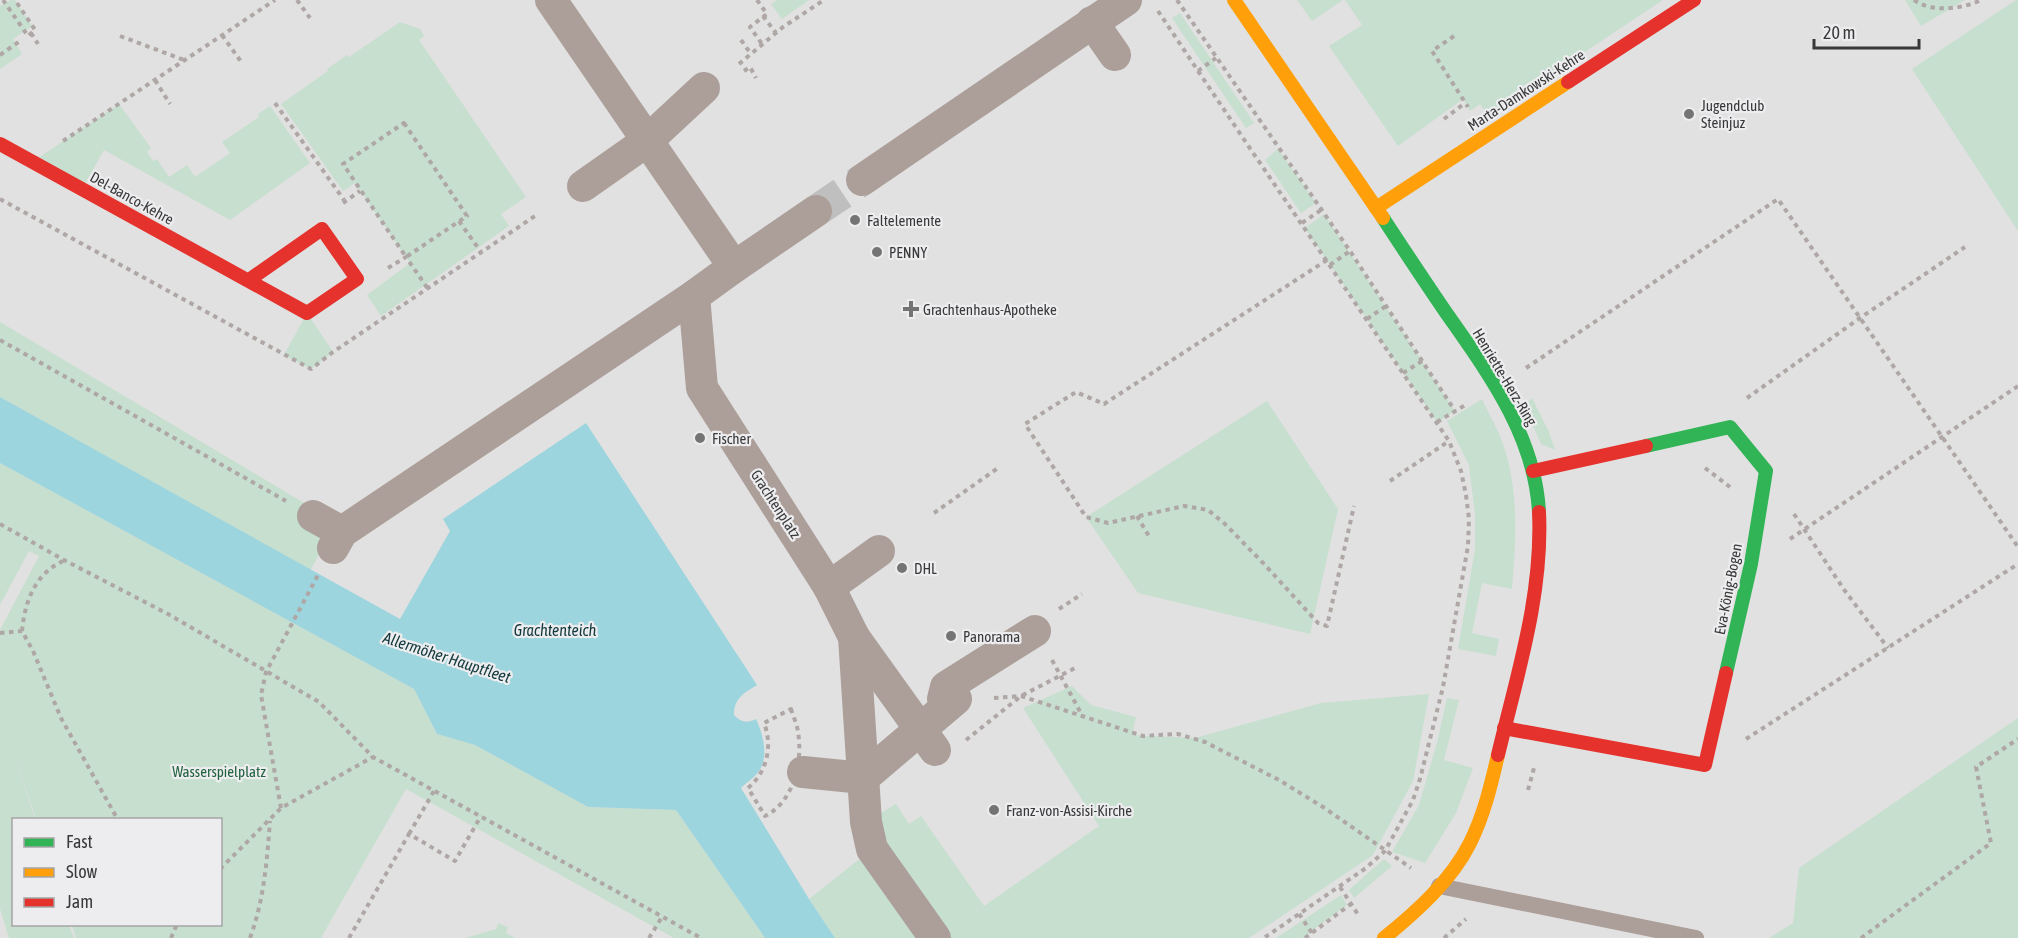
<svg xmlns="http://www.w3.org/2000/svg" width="2018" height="938" font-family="'Asap Condensed',sans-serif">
<rect width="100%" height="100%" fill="#e1e1e1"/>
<g fill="#c7dfcf">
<path d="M11,0H15L32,26L13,39L22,54L0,69V6Z"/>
<path d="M777,0H809L782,19L771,4Z"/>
<path d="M1297,0H1343L1312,21Z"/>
<path d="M1345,0H1663L1488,116L1480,104L1470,111L1463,99L1398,146L1329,46L1362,25Z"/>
<path d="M1905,0H1965L1921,26Z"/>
<path d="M2016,0H2018V231L1912,69Z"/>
<path d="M1180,13L1254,123L1246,128L1172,18Z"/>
<path d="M400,22L420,29L424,36L419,40L526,197L501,214L509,226L381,316L367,295L410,263L355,183L343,191L281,104L328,71L327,69L347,55L349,57Z"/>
<path d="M119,104L151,148L147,152L153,161L157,159L169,177L187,165L195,177L230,153L222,142L259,117L258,114L270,106L310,163L230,220L104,150L82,189L32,162Z"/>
<path d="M1278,149L1316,203L1301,213L1265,160Z"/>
<path d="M1324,214L1455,411L1437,422L1305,228Z"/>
<path d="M307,313L333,352L311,369L284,355Z"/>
<path d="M0,322L316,510L325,544L310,571L0,397Z"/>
<path d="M1532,398L1549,432L1555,450L1541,444L1524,406Z"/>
<path d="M1482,399C1490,416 1500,433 1505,450C1519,496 1516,542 1512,589L1482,583L1472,633L1499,639L1496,656L1458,649L1475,549V515L1469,465L1447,421Z"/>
<path d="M1267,401L1338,509L1310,634L1138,593L1086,517Z"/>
<path d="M0,463L414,689L437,734L475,745L588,807L676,810L765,938H674L406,789L321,938H76L72,925L220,924V820L36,819L15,758L35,819L14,820V924L69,925L74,938H9L0,909V630L39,556L29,551L0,605Z"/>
<path d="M1072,686L1091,705L1136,717L1132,735L1195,738L1321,703L1429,694L1413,781L1373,855L1249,938H835L809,899L872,849L866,822L896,804L909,824L921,816L984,906L1099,826L1023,708Z"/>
<path d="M1447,698L1459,700L1444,760L1473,768L1456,813L1425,863L1392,852L1419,805L1437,743Z"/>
<path d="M2018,718V938H1769L1793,923L1799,868Z"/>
<path d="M1384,859L1392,866L1354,898L1349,890Z"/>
<path d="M1341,895L1347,905L1302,938H1276Z"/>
<path d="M498,923L508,927L506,933L515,938H465L496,929Z"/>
</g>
<path fill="#9dd5de" d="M0,397L400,619L450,531L443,519L586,423L757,685C744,693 734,698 734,715C741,722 746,724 756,719C763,734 769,756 759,771C755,777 746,783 741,788L809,899L835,938H765L676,810L588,807L475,745L437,734L414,689L0,463Z"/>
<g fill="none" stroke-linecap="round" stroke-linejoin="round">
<path stroke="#bfbfc0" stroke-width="32" stroke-dasharray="32 16" stroke-linecap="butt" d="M816,211L862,180"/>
<g stroke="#afa7a5" stroke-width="4" stroke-dasharray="4.5 4.5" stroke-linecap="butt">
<path d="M3,0L28,36L35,30L15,0"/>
<path d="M297,0L310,18"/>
<path d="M757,0L767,14L750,27L762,44"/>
<path d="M1177,0L1350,251L1455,411"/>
<path d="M1914,0C1932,13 1962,9 1981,0"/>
<path d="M1158,11L1245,141L1449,441L1461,471L1466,495L1469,519L1468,546L1443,687L1420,779L1413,800L1385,851L1366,868L1264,938"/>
<path d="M763,16L776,33"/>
<path d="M31,33L38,44"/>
<path d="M222,35L242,63"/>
<path d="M120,36L184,60"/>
<path d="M1454,36L1432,51L1468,107"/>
<path d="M741,40L751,54"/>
<path d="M0,55L20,41"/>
<path d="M739,64L783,27L824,0"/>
<path d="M744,71L750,67L756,78"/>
<path d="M1198,71L1216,58"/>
<path d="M155,80L170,104"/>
<path d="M275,103L344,200"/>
<path d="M1444,119L1465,103"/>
<path d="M404,123L467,216L406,257L343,164Z"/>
<path d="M63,141L275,0"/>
<path d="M0,199L311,369L333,352L538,214"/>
<path d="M343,203L360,191"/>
<path d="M459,221L481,252"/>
<path d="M1302,223L1321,210"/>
<path d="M1327,260L1104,404L1076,392L1025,424L1086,517L1108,523L1184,506L1208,510L1225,524L1265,565L1318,623L1327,626L1354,506"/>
<path d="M1330,265L1350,251"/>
<path d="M388,268L406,257L428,289"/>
<path d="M1367,319L1386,306"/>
<path d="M0,340L286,501"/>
<path d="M1526,368L1778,199L2018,547"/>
<path d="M1403,373L1422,361"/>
<path d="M1747,398L1860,318L1965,247"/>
<path d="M1437,422L1467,404"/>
<path d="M1705,468L1730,487"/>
<path d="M1390,481L1449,441"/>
<path d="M934,513L998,468"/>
<path d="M1794,514L1845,591L1888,648"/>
<path d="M1137,516L1150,538"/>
<path d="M0,524L64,560L168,614L319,702L373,757L701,938"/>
<path d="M1790,539L2018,386"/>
<path d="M1059,609L1082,594"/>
<path d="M22,631C25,601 35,574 63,561"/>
<path d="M0,633L22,631L33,651L61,718L118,820"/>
<path d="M1052,660L1083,717"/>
<path d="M994,698L1021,696L1143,736L1178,734L1205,742L1279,780L1323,807L1411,868"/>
<path d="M791,709C793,716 797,724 798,732C803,761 794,802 765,816L748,788C767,772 773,746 764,723Z"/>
<path d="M1746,739L2018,564"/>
<path d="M966,740L1021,696L1075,668"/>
<path d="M1528,790L1534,768"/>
<path d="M281,808L261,695L266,672L318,575"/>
<path d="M409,834L434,791"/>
<path d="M220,869L281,808L373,757"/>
<path d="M1340,887L1359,916"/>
<path d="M1299,914L1312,933"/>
<path d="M171,938L177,924"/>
<path d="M250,938C264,900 267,861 270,821"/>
<path d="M349,938L409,834L455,861L481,816"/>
<path d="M649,938L662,917"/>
<path d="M1305,938L1351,904"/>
<path d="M1444,938L1466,919"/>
<path d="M1861,938L1991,843L1976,767L2018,739"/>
</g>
<path stroke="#ac9e99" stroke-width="16" d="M1439,886L1696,938"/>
<g stroke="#ac9e99" stroke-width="32">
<path d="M551,0L734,267L694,296L702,388L829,587L854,637L866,822L872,849L935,938"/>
<path d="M1092,22L1115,55"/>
<path d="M862,180L1126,0"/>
<path d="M583,186L647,141L704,88"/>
<path d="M734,267L816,211"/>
<path d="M313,516L342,532"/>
<path d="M333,548L342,532L694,296"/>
<path d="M829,587L879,551"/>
<path d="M854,637L935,750"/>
<path d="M943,699L946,687L1035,631"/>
<path d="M803,772L863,778L956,699"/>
</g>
<g stroke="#30b455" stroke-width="14">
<path d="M1383,218C1404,250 1425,282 1447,314C1489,374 1535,436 1539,512"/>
<path d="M1646,446L1730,427L1766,471L1751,564L1726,673"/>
</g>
<g stroke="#ff9f0a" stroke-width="14">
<path d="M1234,0L1383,218"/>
<path d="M1376,208L1568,82"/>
<path d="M1384,938C1416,912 1451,881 1470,843C1484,815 1491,785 1498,755"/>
</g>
<g stroke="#e5322d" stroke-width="14">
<path d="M1568,82L1694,0"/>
<path d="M0,144L307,313L357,279L322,229L249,280"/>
<path d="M1533,471L1646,446"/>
<path d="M1504,728L1705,765L1726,673"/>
<path d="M1498,755C1517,675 1543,595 1539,512"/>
</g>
</g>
<g fill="#747474" stroke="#ededef" stroke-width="2">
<circle cx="1689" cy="114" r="6"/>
<circle cx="855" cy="220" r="6"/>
<circle cx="877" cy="252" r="6"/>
<path d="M908 300h6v6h6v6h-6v6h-6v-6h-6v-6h6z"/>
<circle cx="700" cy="438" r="6"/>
<circle cx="902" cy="568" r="6"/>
<circle cx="951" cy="636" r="6"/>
<circle cx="994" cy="810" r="6"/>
</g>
<g text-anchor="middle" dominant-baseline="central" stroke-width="4.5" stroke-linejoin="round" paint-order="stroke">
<g font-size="15" fill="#39393a" stroke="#ededef">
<text transform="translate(1526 90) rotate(-33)">Marta-Damkowski-Kehre</text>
<text transform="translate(132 198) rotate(29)">Del-Banco-Kehre</text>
<text transform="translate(1505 377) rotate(59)">Henriette-Herz-Ring</text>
<text transform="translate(776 504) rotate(57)">Grachtenplatz</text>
<text transform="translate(1728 589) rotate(-79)">Eva-König-Bogen</text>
</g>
<g font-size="15" fill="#39393a" stroke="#ededef" text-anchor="start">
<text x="1701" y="105">Jugendclub<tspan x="1701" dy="17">Steinjuz</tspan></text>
<text x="867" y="220">Faltelemente</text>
<text x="889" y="252">PENNY</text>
<text x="923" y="309">Grachtenhaus-Apotheke</text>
<text x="712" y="438">Fischer</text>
<text x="914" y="568">DHL</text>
<text x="963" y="636">Panorama</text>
<text x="1006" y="810">Franz-von-Assisi-Kirche</text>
</g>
<g font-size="15" fill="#20623f" stroke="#ededef">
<text x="219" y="771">Wasserspielplatz</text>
</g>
<g font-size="16" font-style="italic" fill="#11383d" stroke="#ededef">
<text x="555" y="630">Grachtenteich</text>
<text transform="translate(447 657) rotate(18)">Allermöher Hauptfleet</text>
</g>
</g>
<rect x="12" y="818" width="210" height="108" fill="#ededef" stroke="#a5a5a7" stroke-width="1.5"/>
<rect x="24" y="838" width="30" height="9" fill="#30b455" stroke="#a5a5a7" stroke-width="1.5"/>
<text x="66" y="848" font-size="18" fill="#39393a">Fast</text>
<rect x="24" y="868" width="30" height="9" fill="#ff9f0a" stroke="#a5a5a7" stroke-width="1.5"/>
<text x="66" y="878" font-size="18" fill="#39393a">Slow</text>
<rect x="24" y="898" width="30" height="9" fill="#e5322d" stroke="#a5a5a7" stroke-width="1.5"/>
<text x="66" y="908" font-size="18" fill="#39393a">Jam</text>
<path d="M1814 39v9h105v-9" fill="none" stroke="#39393a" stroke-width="3"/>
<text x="1823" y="39" font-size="18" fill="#39393a" stroke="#ededef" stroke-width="4.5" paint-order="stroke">20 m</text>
</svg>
